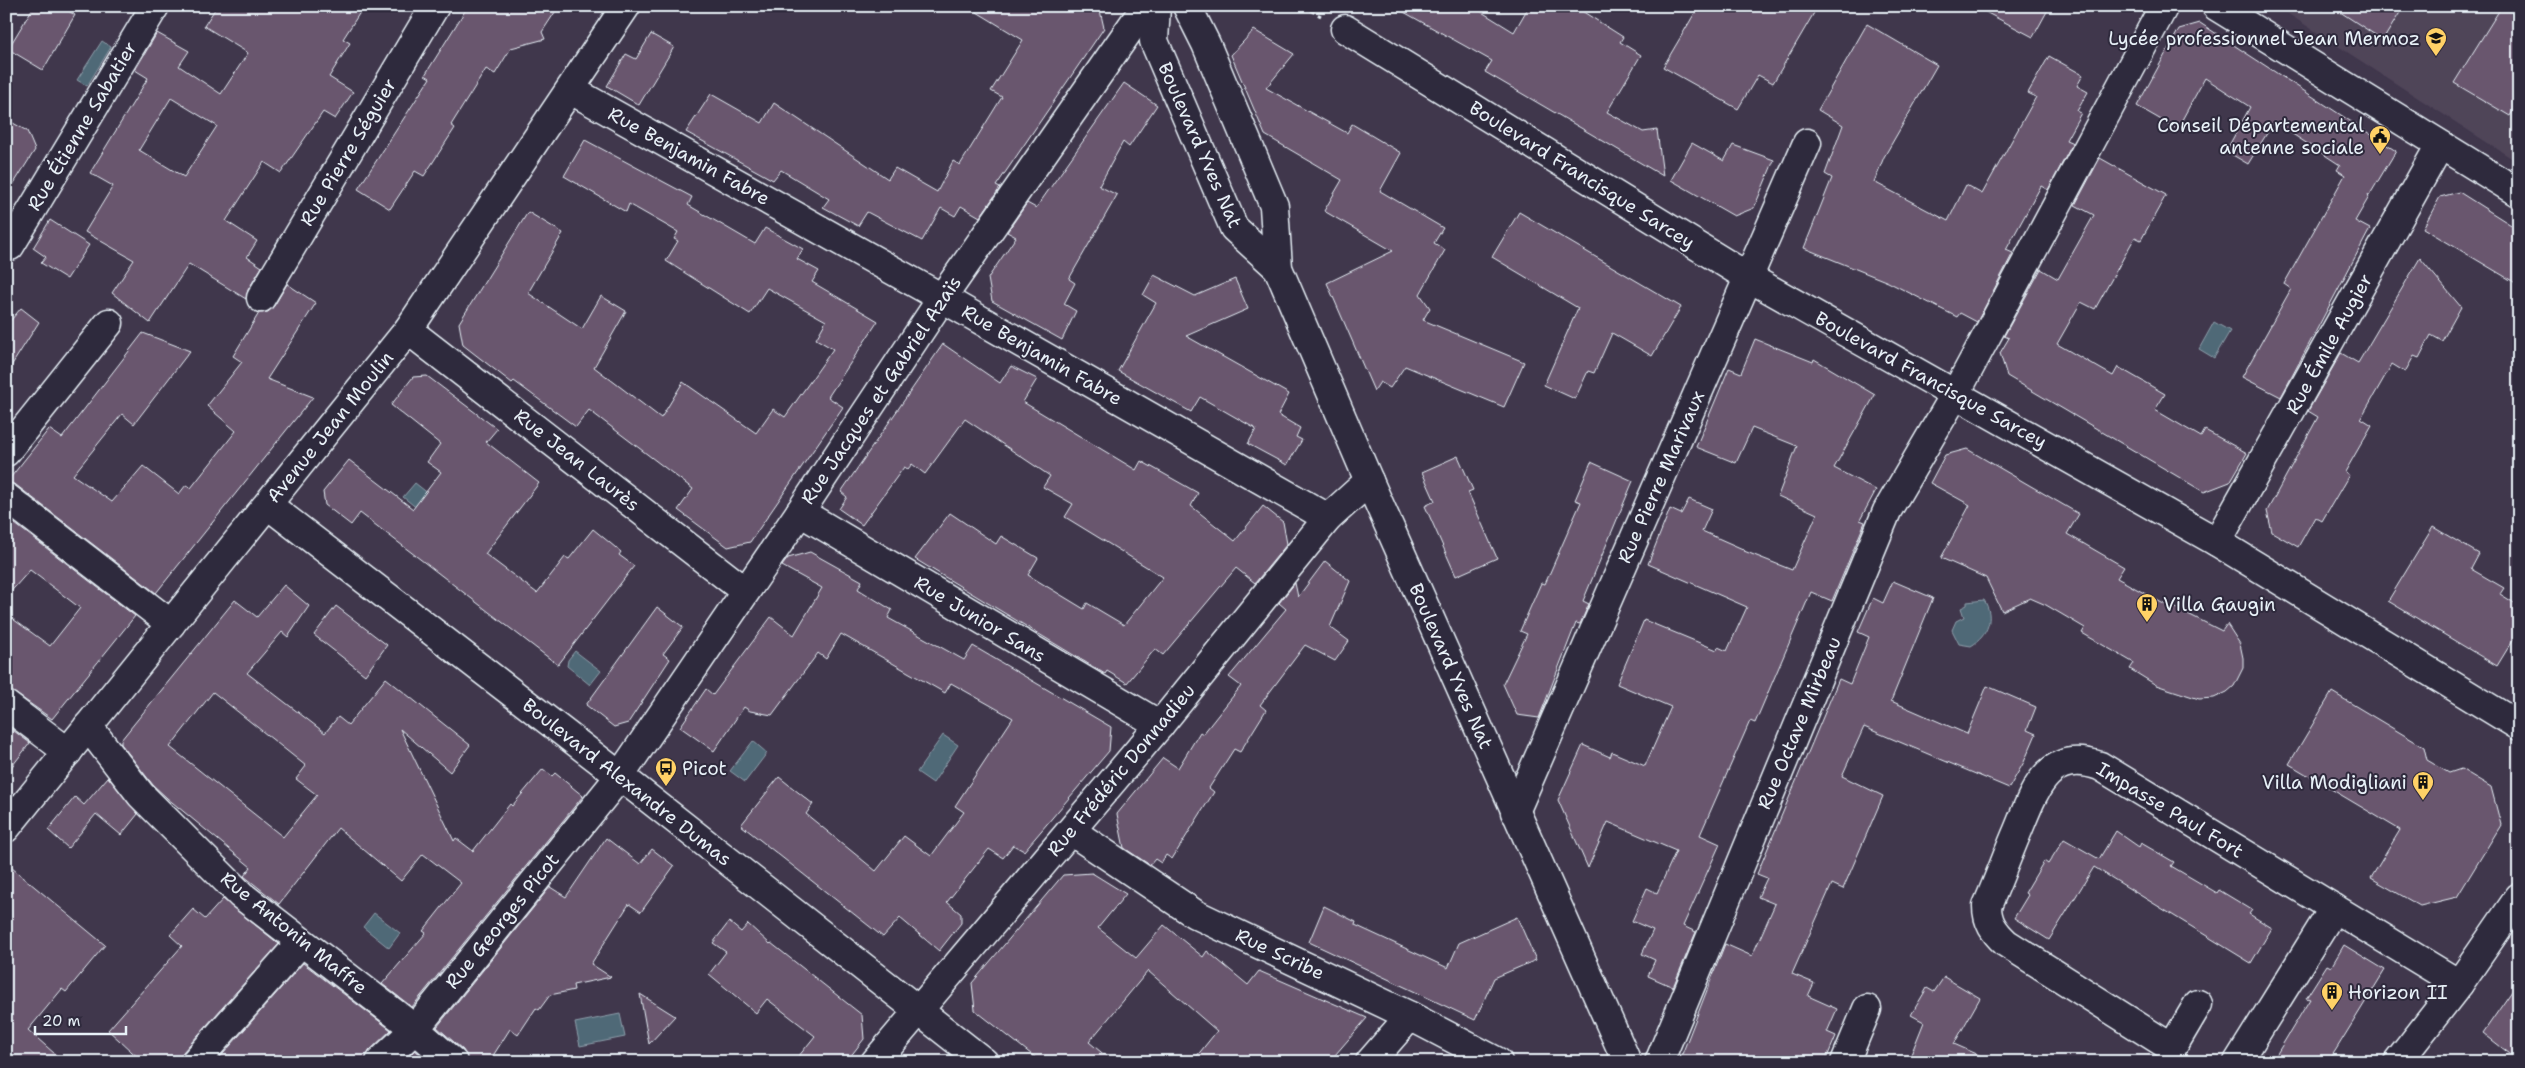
<svg xmlns="http://www.w3.org/2000/svg" width="2525" height="1068" font-family="'Shantell Sans',sans-serif">
<rect width="100%" height="100%" fill="#40374c"/>
<filter id="ink" filterUnits="userSpaceOnUse"><feTurbulence type="fractalNoise" baseFrequency=".02" numOctaves="2"/><feDisplacementMap in="SourceGraphic" scale="10" xChannelSelector="R" yChannelSelector="G"/><feConvolveMatrix kernelMatrix="1 2 1 2 8 2 1 2 1" color-interpolation-filters="sRGB"/></filter>
<g filter="url(#ink)">
<path fill="#4f4459" d="M2276,6H2519V163L2432,107Z"/>
<g fill="#506977" stroke="#8d9fab">
<path d="M102,41L111,47L87,86L77,80Z"/>
<path d="M2214,322L2230,331L2214,358L2199,349Z"/>
<path d="M415,483L439,502L428,517L403,497Z"/>
<path d="M1984,600C1995,617 1988,636 1971,646L1959,644L1952,630L1956,621L1964,617L1961,608L1967,605V602Z"/>
<path d="M575,651L601,671L590,685L567,666L568,660Z"/>
<path d="M943,735L958,745L933,783L917,772Z"/>
<path d="M753,741L767,753L745,782L730,771Z"/>
<path d="M374,913L400,933L389,948L363,927Z"/>
<path d="M620,1014L625,1037L580,1046L575,1023Z"/>
</g>
<g fill="#69566e" stroke="#e8f1f8" fill-rule="evenodd">
<path d="M34,6H60L75,15L43,70L8,49Z"/>
<path d="M217,6H364L343,39L350,43L329,77L353,92L335,119L323,112L281,173L264,162L226,221L257,241L247,257L262,267L248,290L246,299L189,264L150,323L112,293L134,260L85,232L113,186L90,173L148,78L135,70L157,33L189,51L179,66L221,94L248,53L204,26ZM171,98L217,126L184,177L139,150Z"/>
<path d="M468,6H559L542,32L545,39L511,48L495,74L486,69L451,125L455,128L424,176L415,171L390,209L358,189L430,78L425,75Z"/>
<path d="M967,6H1099L1104,28L996,186L1000,188L980,217L961,206L955,216L941,208L922,241L867,212L858,226L823,207L829,199L781,170L773,180L686,132L711,94L762,123L774,103L888,179L895,168L937,192L953,161L960,165L1002,97L991,91L1023,40Z"/>
<path d="M1393,6H1472L1514,32L1529,6H1574L1623,37L1620,42L1641,55L1607,112L1643,132L1657,130L1663,176L1485,72L1492,61Z"/>
<path d="M1699,6H1818L1773,83L1758,75L1738,109L1663,67Z"/>
<path d="M1974,6H2050L2033,37Z"/>
<path d="M2331,6H2404L2383,40Z"/>
<path d="M2502,6H2519V101L2510,116L2454,83Z"/>
<path d="M2200,23L2396,151L2369,196L2367,195L2369,197L2355,221L2370,229L2281,397L2242,377L2291,289L2284,284L2345,175L2337,170L2340,165L2274,122L2248,164L2226,151L2250,107L2205,78L2177,129L2137,106L2179,29Z"/>
<path d="M1867,24L1937,65L1884,157L1874,182L1948,221L1966,185L1982,194L2036,97L2028,93L2049,56L2083,75L2077,86L2088,92L2077,111L2081,113L2066,140L2073,143L2048,190L2041,186L2006,250L2013,253L1977,322L1960,313L1957,317L1888,282L1804,248L1832,178L1825,174L1843,125L1818,110Z"/>
<path d="M1254,30L1294,54L1266,88L1347,133L1352,124L1401,153L1380,191L1443,228L1434,243L1445,250L1420,294L1430,308L1423,320L1524,362L1504,407L1405,366L1390,388L1380,382L1374,391L1327,283L1393,251L1324,211L1342,180L1265,135L1231,55Z"/>
<path d="M651,34L674,47L639,105L607,86L626,54L636,59Z"/>
<path d="M1124,83L1157,105L1129,147L1123,142L1099,186L1117,195L1069,279L1075,283L1064,304L1076,311L1062,340L992,301L988,278L1016,237L1007,232L1027,203L1036,208Z"/>
<path d="M6,119L27,131L35,150L6,196Z"/>
<path d="M585,140L692,197L688,205L755,244L765,228L803,249L797,259L819,271L812,282L878,321L828,397L843,407L750,542L728,547L678,510L693,489L589,410L576,427L514,381L512,383L463,345L459,323L528,212L563,233L528,293L582,329L601,296L626,311L594,367L661,418L683,382L756,433L773,409L785,417L833,349L816,339L826,321L767,288L750,314L666,261L678,241L674,239L678,232L629,204L626,212L564,176Z"/>
<path d="M1692,143L1724,161L1733,145L1774,160L1754,208L1734,216L1671,180Z"/>
<path d="M2100,158L2166,195L2141,240L2135,237L2095,309L2081,302L2057,344L2113,376L2118,367L2165,394L2155,410L2201,437L2205,430L2247,453L2230,482L2204,492L2007,376L2000,353L2009,338L2004,336L2041,269L2058,279L2094,215L2075,205Z"/>
<path d="M2459,192L2519,230V285L2423,228L2440,197Z"/>
<path d="M1519,212L1681,307L1652,356L1612,333L1594,373L1588,371L1575,399L1544,385L1578,308L1492,257Z"/>
<path d="M50,220L89,245L67,279L41,263L46,257L33,248Z"/>
<path d="M2420,258L2461,307L2442,341L2431,335L2419,358L2414,356L2405,372L2392,364L2361,418L2372,425L2345,472L2349,475L2322,521L2315,517L2298,547L2272,532L2267,511L2318,417L2308,411L2341,353L2358,363Z"/>
<path d="M1154,275L1195,296L1235,279L1248,309L1186,336L1289,394L1278,415L1300,428L1296,437L1302,440L1287,465L1248,444L1256,429L1200,397L1191,412L1118,371L1156,303L1143,295Z"/>
<path d="M287,284L316,303L267,379L313,397L156,593L16,485L7,482L49,429L62,438L143,333L190,351L134,424L122,414L73,475L112,502L143,466L179,494L186,485L191,488L236,431L207,406L242,362L233,356L259,313L268,312L274,306Z"/>
<path d="M21,308L39,322L6,374V326Z"/>
<path d="M1755,339L1813,362L1814,359L1875,395L1834,468L1876,490L1860,520L1865,522L1832,601L1811,592L1755,723L1750,721L1700,835L1720,844L1683,926L1696,932L1673,987L1648,976L1655,960L1642,954L1653,930L1632,921L1647,888L1657,893L1676,851L1608,822L1588,868L1558,800L1583,745L1610,757L1612,752L1645,766L1671,707L1617,684L1644,620L1717,650L1718,647L1727,651L1747,607L1648,564L1670,509L1681,514L1689,499L1712,509L1702,531L1745,550L1744,551L1792,570L1817,514L1778,496L1797,446L1752,428L1736,463L1696,447L1729,368L1741,373Z"/>
<path d="M943,344L1000,383L1011,366L1037,379L1023,402L1136,470L1141,461L1198,493L1191,506L1235,541L1263,506L1283,522L1287,544L1255,583L1236,568L1163,655L1155,649L1127,683L1107,671L1105,674L915,559L950,513L996,544L1001,536L1038,558L1028,575L1084,609L1087,603L1124,625L1163,577L1065,517L1073,504L1043,487L1050,476L965,419L925,474L912,464L908,469L904,467L862,525L839,509L847,497L841,492Z"/>
<path d="M427,376L497,429L486,442L539,483L485,554L537,593L565,557L569,559L593,529L621,552L619,555L634,566L558,665L360,513L351,525L325,505L323,492L349,460L413,509L441,472L427,462L440,444L391,405L413,377Z"/>
<path d="M1967,449L2079,514L2067,534L2124,567L2117,578L2171,608L2172,606L2222,631L2227,624L2240,644L2243,658V668L2234,686L2227,692L2214,698L2199,699L2156,685L2130,669L2134,663L2082,633L2085,628L2046,605L2030,598L2002,611L1986,578L1941,558L1970,505L1930,483L1945,455Z"/>
<path d="M1458,456L1473,490L1468,492L1497,558L1456,576L1425,506L1435,501L1422,472Z"/>
<path d="M1591,462L1633,481L1583,601L1589,604L1580,624L1576,623L1539,718L1517,715L1503,684L1527,634L1520,631L1541,583L1545,584L1581,502L1575,500Z"/>
<path d="M6,517L135,616L52,719L15,693L6,690V614L50,646L80,608L30,570L6,597Z"/>
<path d="M2433,527L2479,554L2471,569L2504,588L2500,594L2519,606V630L2497,666L2388,601Z"/>
<path d="M810,552L862,581L858,589L892,610L888,618L964,660L973,646L1111,727L1109,751L1024,851L1013,845L1003,858L989,849L947,902L961,914V923L939,951L900,918L883,937L741,825L779,777L813,804L806,814L876,871L904,836L931,856L964,812L955,806L1013,718L951,683L945,693L841,634L826,659L818,653L772,715L750,711L744,707L714,751L680,727L706,689L713,695L771,617L794,635L822,588L782,566L788,558Z"/>
<path d="M1325,561L1350,581L1330,627L1349,641L1335,661L1305,645L1260,705L1266,710L1240,752L1234,749L1209,788L1214,792L1172,859L1166,855L1161,863L1155,859L1150,865L1124,848L1117,814L1163,758L1178,768L1200,732L1203,734L1241,686L1229,677L1286,609L1279,603L1295,583L1298,597Z"/>
<path d="M1893,581L1933,598L1891,701L1967,734L1987,686L2036,707L2027,730L2036,734L2024,762L2009,788L1864,727L1842,776L1883,796L1843,889L1832,884L1792,974L1814,983L1808,996L1837,1009L1827,1032L1836,1036L1825,1062H1679L1725,944L1752,956L1775,904L1758,897L1767,878L1757,874L1839,679L1850,684L1869,637L1858,632L1873,598L1883,603Z"/>
<path d="M284,585L309,606L288,637L282,632L247,673L325,733L338,717L348,725L386,678L470,745L450,772L400,729L454,841L456,838L473,851L510,804L512,806L543,769L552,776L555,773L583,796L412,1007L382,984L426,933L423,931L461,883L423,854L401,881L338,828L279,904L244,876L251,867L167,798L153,785L121,744V740L138,719L235,600L257,617ZM213,692L306,766L296,779L317,795L283,837L170,747Z"/>
<path d="M336,606L387,645L365,675L314,635Z"/>
<path d="M657,607L683,627L663,654L670,659L628,723L614,727L586,705Z"/>
<path d="M2332,692L2424,747L2427,760L2449,773L2461,769L2491,787L2501,825L2457,897L2420,906L2371,878L2400,830L2289,764Z"/>
<path d="M6,725L30,743L6,774Z"/>
<path d="M108,777L138,814L121,835L96,814L68,848L48,830L75,797L84,805Z"/>
<path d="M2116,831L2139,847L2141,843L2174,862L2171,866L2217,893L2219,890L2252,910L2249,914L2272,928L2251,963L2094,867L2049,940L2014,918L2028,895L2025,893L2044,861L2048,864L2064,839L2099,859Z"/>
<path d="M606,838L640,864L652,849L674,866L641,912L629,904L591,964L611,977L573,985L574,990L550,995L539,1010L536,1008L518,1035L510,1029L489,1062H468L463,1050L437,1027L550,887L566,897Z"/>
<path d="M6,863L105,945L66,992L62,989L28,1030L64,1062H6Z"/>
<path d="M1092,873L1126,894L1098,928L1136,958L1164,925L1203,957L1207,951L1248,985L1259,971L1367,1018L1329,1062H1192L1217,1031L1148,971L1089,1042L1113,1062H1041L975,1010L972,983L1063,875Z"/>
<path d="M223,899L279,944L183,1052L180,1062H143L108,1030L182,946L170,935L193,909L205,919Z"/>
<path d="M1324,906L1356,922L1355,925L1448,968L1459,943L1517,917L1536,960L1494,978L1475,1020L1309,942Z"/>
<path d="M729,922L741,932L748,924L770,944L771,943L862,1015L864,1039L846,1062H794L815,1036L767,999L756,1013L709,974L726,952L713,943Z"/>
<path d="M2344,945L2385,970L2337,1048L2328,1062H2272L2310,999L2306,998L2327,965L2331,967Z"/>
<path d="M303,963L391,1030L369,1051L365,1062H216Z"/>
<path d="M1944,977L1980,998L1954,1044L1995,1062H1908L1924,1022L1911,1015L1927,988L1934,992Z"/>
<path d="M2519,981V1061L2483,1033Z"/>
<path d="M640,994L675,1016L649,1044Z"/>
<path d="M415,1050L429,1062H403Z"/>
</g>
<g fill="none" stroke-linecap="round" stroke-linejoin="round">
<g stroke="#e8f1f8" stroke-width="31">
<g id="street">
<path d="M1156,6L1154,41L1234,228L1278,268"/>
<path d="M1187,6L1206,44L1274,206L1278,268L1369,481L1627,1062"/>
<path d="M2216,6L2519,193"/>
<path d="M1345,29L1748,277L2217,542L2519,726"/>
<path d="M571,90L942,298L1328,518"/>
<path d="M10,246L155,6"/>
<path d="M261,298L435,6"/>
<path d="M408,330L745,591"/>
<path d="M6,452L109,323"/>
<path d="M6,497L171,624"/>
<path d="M268,505L620,776L984,1062"/>
<path d="M800,512L1160,725"/>
<path d="M2217,542L2440,145"/>
<path d="M6,705L68,752"/>
<path d="M88,726L141,795L241,895L415,1029L453,1062"/>
<path d="M1515,812L1807,143"/>
<path d="M1071,831L1195,914L1410,1016L1498,1062"/>
<path d="M2198,1004L2172,1048L2006,943C1994,932 1987,922 1987,906C1997,883 2006,859 2016,835C2033,795 2045,747 2100,766L2459,984"/>
<path d="M195,1062L301,942"/>
<path d="M380,1062L415,1029L620,776L800,512L942,298L1146,6"/>
<path d="M875,1062L1160,725L1328,518L1369,481"/>
<path d="M1370,1062L1410,1016"/>
<path d="M1659,1062L1887,511L1956,393L2164,6"/>
<path d="M1845,1062L1867,1009"/>
<path d="M2238,1062L2334,908"/>
</g>
</g>
<g stroke="#e8f1f8" stroke-width="31">
<g id="secondary">
<path d="M6,828L408,330L626,6"/>
<path d="M2398,1062L2459,984L2519,897"/>
</g>
</g>
<path stroke="#e8f1f8" stroke-width="3" stroke-dasharray="5 4" stroke-linecap="butt" d="M1302,6L1321,16"/>
<use href="#street" stroke="#2f2a3d" stroke-width="28"/>
<use href="#secondary" stroke="#2f2a3d" stroke-width="28"/>
</g>
</g>
<defs>
<g id="school-pin" transform="scale(1.125)"><path d="M0 17L-7.5 6A9.5 9.5 0 1 1 7.5 6Z" fill="#ffd166" stroke="#2f2a3d"/><path d="M0-5L7-2L0 1L-7-2ZM-4 1L0 2.5L4 1V4Q0 6-4 4Z" fill="#111"/></g>
<g id="civic-pin" transform="scale(1.125)"><path d="M0 17L-7.5 6A9.5 9.5 0 1 1 7.5 6Z" fill="#ffd166" stroke="#2f2a3d"/><path d="M-.6-6.5H3V-4.5H.6V-3L4-1V1h2V6H-6V1h2V-1L-.6-3ZM-1.2 2.5V6h2.4V2.5Z" fill="#111"/></g>
<g id="building-pin" transform="scale(1.125)"><path d="M0 17L-7.5 6A9.5 9.5 0 1 1 7.5 6Z" fill="#ffd166" stroke="#2f2a3d"/><path d="M-4-6H4V6H1V3H-1V6H-4ZM-2.5-4.3h1.7v1.8h-1.7ZM.8-4.3h1.7v1.8H.8ZM-2.5-1h1.7V.8h-1.7ZM.8-1h1.7V.8H.8Z" fill="#111"/></g>
<g id="bus-pin" transform="scale(1.125)"><path d="M0 17L-7.5 6A9.5 9.5 0 1 1 7.5 6Z" fill="#ffd166" stroke="#2f2a3d"/><path d="M-5-6H5V4H4V6H2V4H-2V6H-4V4H-5ZM-3.5-4V0h7V-4ZM-3.5 1.2v1.5H-2V1.2ZM2 1.2v1.5H3.5V1.2Z" fill="#111"/></g>
</defs>
<g fill-rule="evenodd">
<use href="#school-pin" x="2436" y="38"/>
<use href="#civic-pin" x="2380" y="136"/>
<use href="#building-pin" x="2147" y="604"/>
<use href="#bus-pin" x="666" y="768"/>
<use href="#building-pin" x="2423" y="782"/>
<use href="#building-pin" x="2332" y="992"/>
</g>
<g text-anchor="middle" dominant-baseline="central" stroke-width="4" stroke-linejoin="round" paint-order="stroke">
<g font-size="19" fill="#e8f1f8" stroke="#2f2a3d" text-anchor="end">
<text x="2420" y="38">Lycée professionnel Jean Mermoz</text>
<text x="2364" y="125">Conseil Départemental<tspan x="2364" dy="22">antenne sociale</tspan></text>
<text x="2163" y="604" text-anchor="start">Villa Gaugin</text>
<text x="682" y="768" text-anchor="start">Picot</text>
<text x="2407" y="782">Villa Modigliani</text>
<text x="2348" y="992" text-anchor="start">Horizon II</text>
</g>
<g font-size="19" fill="#e8f1f8" stroke="#2f2a3d">
<text transform="translate(82 126) rotate(-59)">Rue Étienne Sabatier</text>
<text transform="translate(1200 145) rotate(66)">Boulevard Yves Nat</text>
<text transform="translate(348 152) rotate(-59)">Rue Pierre Séguier</text>
<text transform="translate(689 156) rotate(29)">Rue Benjamin Fabre</text>
<text transform="translate(1582 175) rotate(32)">Boulevard Francisque Sarcey</text>
<text transform="translate(2329 344) rotate(-61)">Rue Émile Augier</text>
<text transform="translate(1042 355) rotate(30)">Rue Benjamin Fabre</text>
<text transform="translate(1931 380) rotate(29)">Boulevard Francisque Sarcey</text>
<text transform="translate(881 390) rotate(-56)">Rue Jacques et Gabriel Azaïs</text>
<text transform="translate(330 427) rotate(-51)">Avenue Jean Moulin</text>
<text transform="translate(577 460) rotate(38)">Rue Jean Laurès</text>
<text transform="translate(1661 477) rotate(-66)">Rue Pierre Marivaux</text>
<text transform="translate(980 619) rotate(31)">Rue Junior Sans</text>
<text transform="translate(1451 666) rotate(66)">Boulevard Yves Nat</text>
<text transform="translate(1799 723) rotate(-67)">Rue Octave Mirbeau</text>
<text transform="translate(1121 770) rotate(-50)">Rue Frédéric Donnadieu</text>
<text transform="translate(627 782) rotate(38)">Boulevard Alexandre Dumas</text>
<text transform="translate(2170 810) rotate(31)">Impasse Paul Fort</text>
<text transform="translate(502 921) rotate(-51)">Rue Georges Picot</text>
<text transform="translate(294 933) rotate(39)">Rue Antonin Maffre</text>
<text transform="translate(1280 954) rotate(25)">Rue Scribe</text>
</g>
</g>
<rect width="2525" height="1068" fill="none" stroke="#2f2a3d" stroke-width="25"/>
<rect x="12" y="12" width="2500" height="1043" fill="none" stroke="#e8f1f8" stroke-width="2" filter="url(#ink)"/>
<path d="M35 1026v8h91v-8" fill="none" stroke="#e8f1f8" stroke-width="2.5"/>
<text x="42" y="1026" font-size="15" fill="#e8f1f8" stroke="#2f2a3d" stroke-width="4" paint-order="stroke">20 m</text>
</svg>
